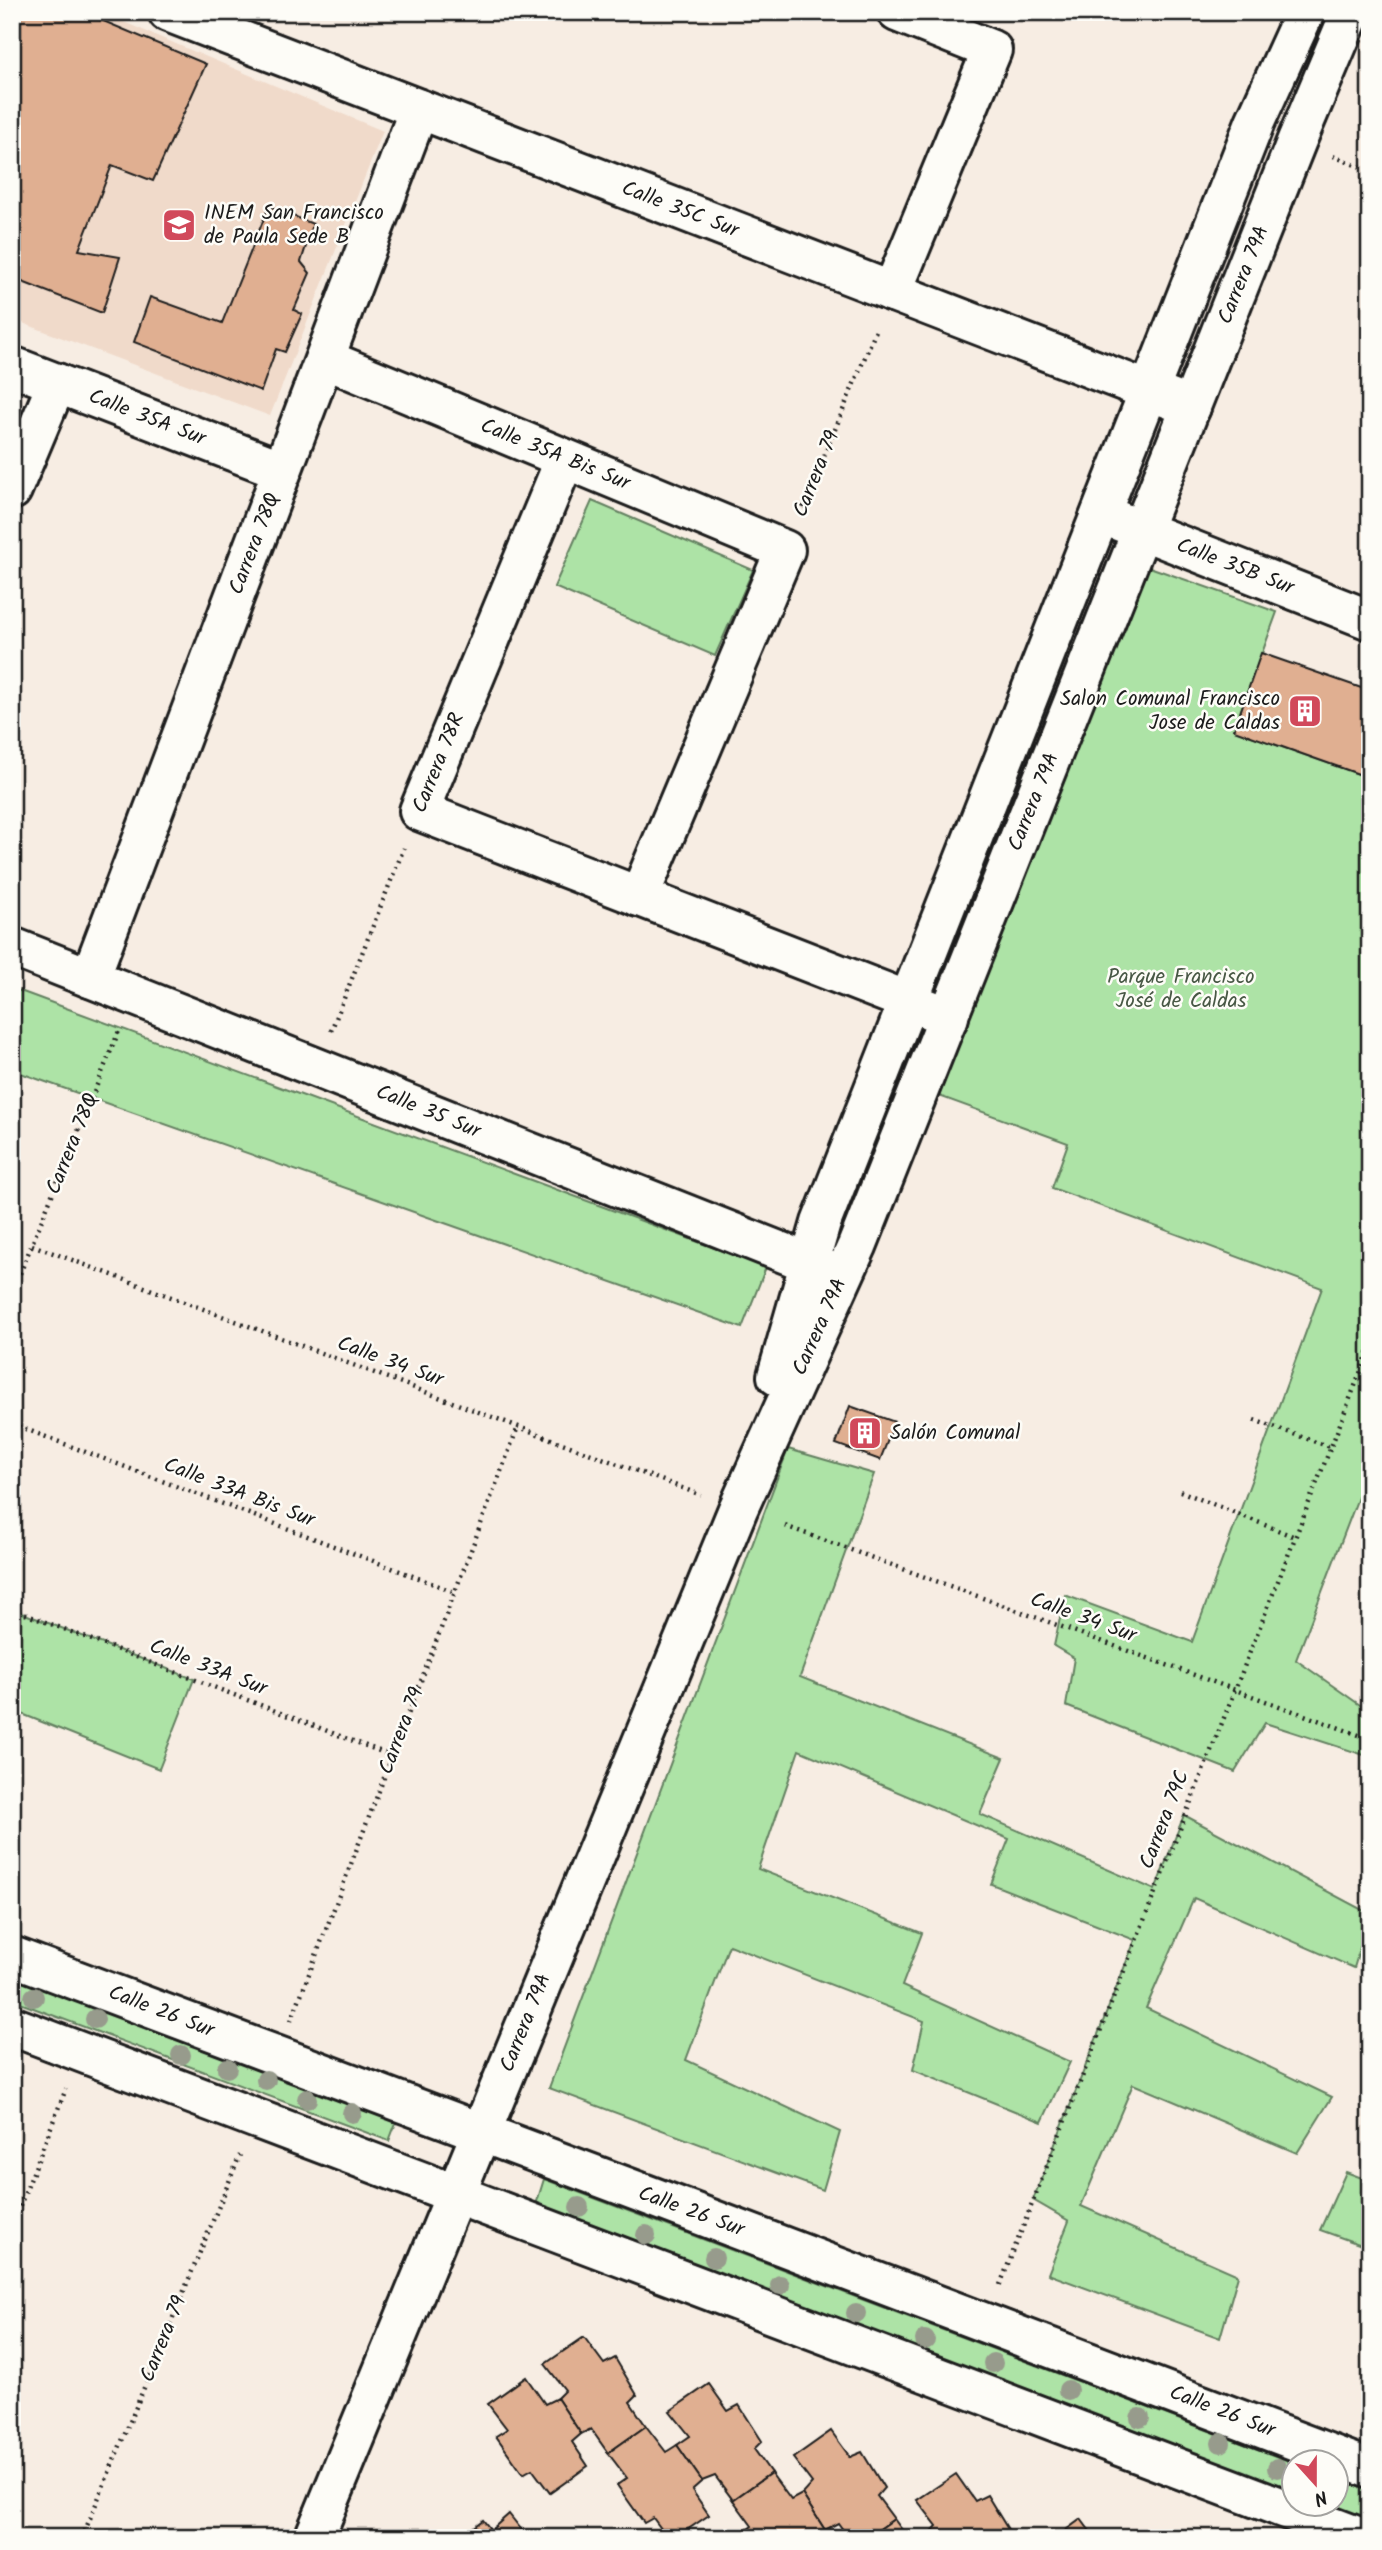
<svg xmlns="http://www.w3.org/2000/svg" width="1382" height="2550" font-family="Kalam,sans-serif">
<rect width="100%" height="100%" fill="#f7ede3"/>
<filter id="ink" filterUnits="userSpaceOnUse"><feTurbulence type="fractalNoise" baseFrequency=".0143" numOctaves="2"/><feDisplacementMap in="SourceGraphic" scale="14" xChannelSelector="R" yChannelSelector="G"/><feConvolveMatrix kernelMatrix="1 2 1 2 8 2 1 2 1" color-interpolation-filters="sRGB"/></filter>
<g filter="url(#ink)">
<path fill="#f0daca" d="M12,12H100L383,131L270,416L12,319Z"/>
<g fill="#ade3a6" stroke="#648061" stroke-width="2">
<path d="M592,501L753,570L715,656L554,587Z"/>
<path d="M1141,564L1277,612L1234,730L1370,778V1466L1296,1660L1370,1712V1757L1265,1723L1235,1772L1066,1706L1074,1658L1054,1646L1065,1595L1192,1642L1322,1288L1052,1188L1068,1143L939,1096Z"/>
<path d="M12,988L766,1267L742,1328L12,1070Z"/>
<path d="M788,1449L874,1474L800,1677L1004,1758L980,1814L1155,1890L1184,1815L1370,1914L1354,1968L1194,1898L1146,2008L1332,2097L1297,2153L1133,2084L1081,2206L1238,2275L1220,2338L1048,2274L1069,2221L1033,2200L1135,1940L991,1884L1009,1839L799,1750L758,1869L922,1933L902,1986L1070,2062L1042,2122L913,2070L924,2021L729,1945L686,2060L840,2132L823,2190L549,2088Z"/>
<path d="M12,1609L194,1679L159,1769L12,1710Z"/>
<path d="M12,1976L397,2120L389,2141L12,2000Z"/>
<path d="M1346,2172L1370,2181V2248L1320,2230Z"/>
<path d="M544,2179L1294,2463V2492L536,2205Z"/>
<path d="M1337,2479L1370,2491V2522L1325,2505L1336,2504Z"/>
</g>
<g fill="#e0af91" stroke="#1c1c1c" stroke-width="2">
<path d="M12,12H82L206,64L153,181L112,165L79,250L120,257L102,313L12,278Z"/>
<path d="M269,206L313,224L301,262L310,273L294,310L302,314L285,352L276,349L261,391L134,342L150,297L222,323Z"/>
<path d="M1261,653L1370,691V778L1234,730Z"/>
<path d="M850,1406L895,1422L880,1460L836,1444Z"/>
<path d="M584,2337L604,2364L615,2358L637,2395L630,2402L646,2426L608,2453L591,2429L581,2434L557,2398L565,2390L545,2364Z"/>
<path d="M526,2377L545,2404L557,2398L581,2434L572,2442L588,2466L550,2493L532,2469L523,2474L496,2436L507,2429L488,2404Z"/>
<path d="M709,2384L728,2411L739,2405L762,2441L754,2449L771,2473L733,2500L715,2476L702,2481L677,2445L690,2436L670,2411Z"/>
<path d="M646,2426L666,2452L677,2445L702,2481L692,2490L709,2515L675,2538H668L653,2518L644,2523L617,2485L627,2478L608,2453Z"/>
<path d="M831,2431L850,2457L862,2452L884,2488L877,2496L894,2519L867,2538H849L838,2523L825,2530L802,2494L812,2483L793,2458Z"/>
<path d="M771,2473L791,2500L802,2494L825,2530L817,2538H743L740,2535L752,2526L733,2500Z"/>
<path d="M956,2474L975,2501L987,2495L1009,2531L1002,2538H926L937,2526L917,2500Z"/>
<path d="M509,2514L528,2538H459L483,2520L491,2530Z"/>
<path d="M894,2519L908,2538H867Z"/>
<path d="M1081,2519L1095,2538H1055Z"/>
</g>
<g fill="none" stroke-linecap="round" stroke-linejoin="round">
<g stroke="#1c1c1c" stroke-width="44">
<g id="street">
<path d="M168,12L1191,407"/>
<path d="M892,292L992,50L897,12"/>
<path d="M325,359L785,550L639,897"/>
<path d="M12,366L282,470"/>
<path d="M565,459L419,811L949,1017"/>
<path d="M12,490L57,383"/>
<path d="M1101,514L1370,620"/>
<path d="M12,947L842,1276"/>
<path d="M90,978L419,109"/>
</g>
</g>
<g stroke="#1c1c1c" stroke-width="44">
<g id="secondary">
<path d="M777,1376L821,1223L1255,122L1305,12"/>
<path d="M12,1956C465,2127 918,2295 1370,2469"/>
<path d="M12,2026L1362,2538"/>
<path d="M314,2538L738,1509L857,1246L1297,140L1351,12"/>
</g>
</g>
<g stroke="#1c1c1c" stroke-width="4.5" stroke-dasharray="2 5" stroke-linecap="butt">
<path d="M1333,156L1370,171"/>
<path d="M800,514L877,328"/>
<path d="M331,1031L404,848"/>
<path d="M32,1245L701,1495"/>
<path d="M12,1293L119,1031"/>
<path d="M1254,1420L1330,1447"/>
<path d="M12,1424L455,1592"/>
<path d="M1180,1491L1295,1537"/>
<path d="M785,1526L1370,1739"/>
<path d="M12,1609L392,1756"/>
<path d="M291,2021L518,1427"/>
<path d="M12,2226L66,2089"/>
<path d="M1000,2285L1370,1348"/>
<path d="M82,2538L240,2155"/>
</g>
<use href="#street" stroke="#fdfcf7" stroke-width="38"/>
<use href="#secondary" stroke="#fdfcf7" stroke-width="38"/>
</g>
<g fill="#979b8c">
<circle cx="34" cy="1997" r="10"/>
<circle cx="95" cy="2019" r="10"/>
<circle cx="181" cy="2055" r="10"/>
<circle cx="227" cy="2068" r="10"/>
<circle cx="266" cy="2080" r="10"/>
<circle cx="307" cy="2099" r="10"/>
<circle cx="352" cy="2113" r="10"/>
<circle cx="579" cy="2207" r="10"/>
<circle cx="646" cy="2235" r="10"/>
<circle cx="714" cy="2258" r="10"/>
<circle cx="780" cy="2285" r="10"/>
<circle cx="856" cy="2313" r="10"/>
<circle cx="925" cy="2340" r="10"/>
<circle cx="993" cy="2363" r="10"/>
<circle cx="1068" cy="2390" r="10"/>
<circle cx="1140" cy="2418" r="10"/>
<circle cx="1221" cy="2443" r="10"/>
<circle cx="1277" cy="2468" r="10"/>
</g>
</g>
<defs>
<g id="school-square" transform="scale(1.75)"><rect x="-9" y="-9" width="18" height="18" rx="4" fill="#d1495b" stroke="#fdfcf7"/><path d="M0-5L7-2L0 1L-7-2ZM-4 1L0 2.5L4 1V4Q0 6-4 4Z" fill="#fff"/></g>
<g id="building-square" transform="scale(1.75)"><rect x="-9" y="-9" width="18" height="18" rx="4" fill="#d1495b" stroke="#fdfcf7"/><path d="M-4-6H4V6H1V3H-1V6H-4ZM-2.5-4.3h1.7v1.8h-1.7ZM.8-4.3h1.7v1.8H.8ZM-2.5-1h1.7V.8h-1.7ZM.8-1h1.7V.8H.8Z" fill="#fff"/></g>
</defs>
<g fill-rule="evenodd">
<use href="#school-square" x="179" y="225"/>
<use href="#building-square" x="1305" y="711"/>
<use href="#building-square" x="865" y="1433"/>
</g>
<g text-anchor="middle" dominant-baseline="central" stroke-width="5" stroke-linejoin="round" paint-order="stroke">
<g font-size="21" fill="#1c1c1c" stroke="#fdfcf7">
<text transform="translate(680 210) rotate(21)">Calle 35C Sur</text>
<text transform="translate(1244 275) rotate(-68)">Carrera 79A</text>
<text transform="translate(147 418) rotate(21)">Calle 35A Sur</text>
<text transform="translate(555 455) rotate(22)">Calle 35A Bis Sur</text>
<text transform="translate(817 474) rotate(-68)">Carrera 79</text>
<text transform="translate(255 544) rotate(-69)">Carrera 78Q</text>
<text transform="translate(1235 567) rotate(21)">Calle 35B Sur</text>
<text transform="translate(439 763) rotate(-68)">Carrera 78R</text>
<text transform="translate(1034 802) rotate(-68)">Carrera 79A</text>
<text transform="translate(428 1112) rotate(22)">Calle 35 Sur</text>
<text transform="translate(73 1144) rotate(-68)">Carrera 78Q</text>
<text transform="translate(820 1327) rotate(-66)">Carrera 79A</text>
<text transform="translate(390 1362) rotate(20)">Calle 34 Sur</text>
<text transform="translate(239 1493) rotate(21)">Calle 33A Bis Sur</text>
<text transform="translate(1083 1618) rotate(20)">Calle 34 Sur</text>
<text transform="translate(208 1668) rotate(21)">Calle 33A Sur</text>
<text transform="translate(402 1731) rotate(-69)">Carrera 79</text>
<text transform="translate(1165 1820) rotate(-69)">Carrera 79C</text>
<text transform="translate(161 2012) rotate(21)">Calle 26 Sur</text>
<text transform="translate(526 2023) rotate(-68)">Carrera 79A</text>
<text transform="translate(691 2212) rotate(20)">Calle 26 Sur</text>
<text transform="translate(164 2339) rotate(-68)">Carrera 79</text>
<text transform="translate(1222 2412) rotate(21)">Calle 26 Sur</text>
</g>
<g font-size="21" fill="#1c1c1c" stroke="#fdfcf7" text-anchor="start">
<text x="204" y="213">INEM San Francisco<tspan x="204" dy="24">de Paula Sede B</tspan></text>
<text x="1280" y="699" text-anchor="end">Salon Comunal Francisco<tspan x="1280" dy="24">Jose de Caldas</tspan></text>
<text x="890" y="1433">Salón Comunal</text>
</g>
<g font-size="21" fill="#485845" stroke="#fdfcf7">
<text x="1181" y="977">Parque Francisco<tspan x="1181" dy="24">José de Caldas</tspan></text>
</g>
</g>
<rect width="1382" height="2550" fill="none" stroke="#fdfcf7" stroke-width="42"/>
<rect x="21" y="21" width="1340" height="2508" fill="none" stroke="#1c1c1c" stroke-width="2.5" filter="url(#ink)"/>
<g transform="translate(1315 2483) rotate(159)"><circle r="33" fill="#fdfcf7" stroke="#a3a29f" stroke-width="2"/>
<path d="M0-5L12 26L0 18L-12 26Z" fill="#d1495b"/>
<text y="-10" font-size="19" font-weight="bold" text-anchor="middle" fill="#1c1c1c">N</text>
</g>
</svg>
